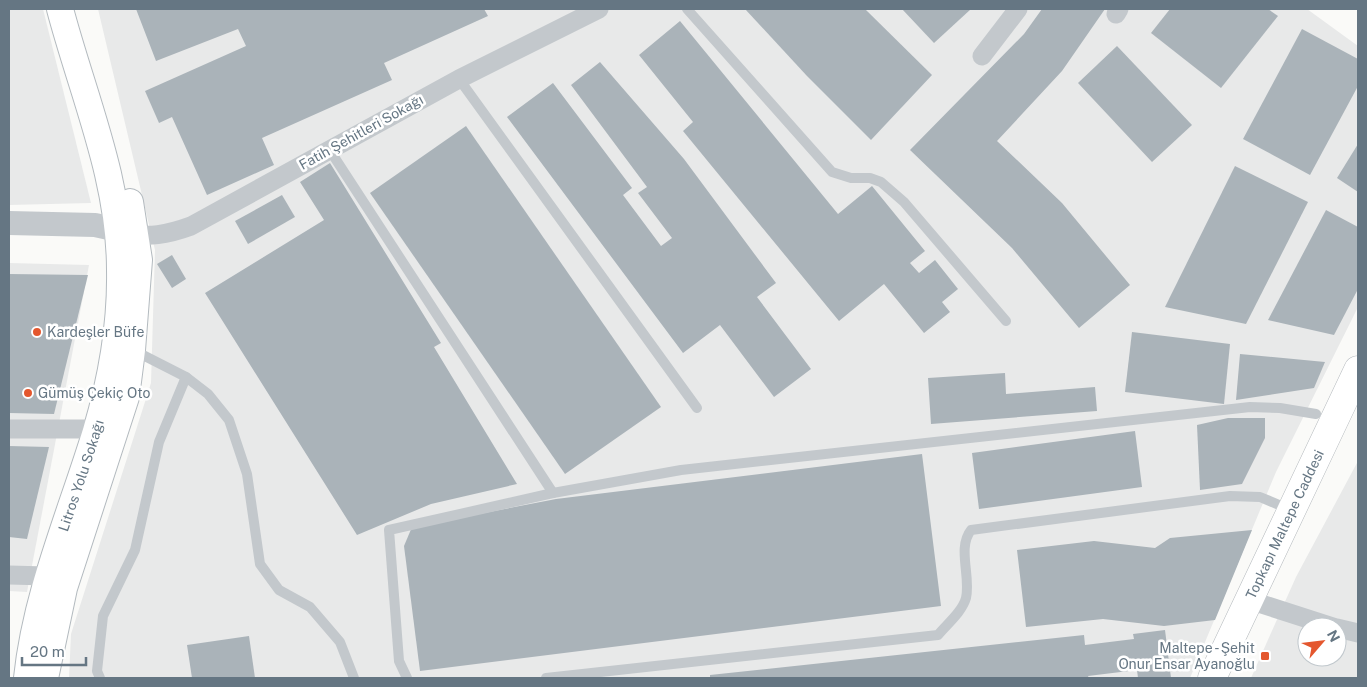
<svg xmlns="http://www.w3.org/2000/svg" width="1367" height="687" font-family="'Public Sans',sans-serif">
<rect width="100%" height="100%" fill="#fafaf8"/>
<g fill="#e8e9e9" fill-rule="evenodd">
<path d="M9,9H43L91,203L9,205Z"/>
<path d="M98,9H1307L1358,46V307L1276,472L1190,678H69L71,634L151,383L155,250Z"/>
<path d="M9,263L89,265L27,592L9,591Z"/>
<path d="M1358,461V678H1251L1296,577ZM1307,627H1337V657H1307Z"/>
</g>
<g fill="#aab3b9">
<path d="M136,9H484L488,16L384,63L392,80L262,138L274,165L207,195L172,117L159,123L145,91L246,46L238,29L156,61Z"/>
<path d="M745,9H865L932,75L871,140L807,76Z"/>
<path d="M902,9H971L934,43Z"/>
<path d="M1042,9H1105L1062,71L997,141L1062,203L1130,285L1079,328L1012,248L910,150L1024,34Z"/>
<path d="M1170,9H1268L1278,16L1221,88L1151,33Z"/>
<path d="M680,21L838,214L872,186L925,251L910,263L919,273L935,260L958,289L942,302L950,312L924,333L884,284L839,321L683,131L693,122L639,55Z"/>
<path d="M1302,29L1358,59V86L1310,175L1243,139Z"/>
<path d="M1117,46L1192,125L1152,162L1078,83Z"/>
<path d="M600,62L684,159L776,283L757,297L811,369L774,397L720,325L683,353L507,117L553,83L632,188L623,195L661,246L672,238L638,193L647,187L571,85Z"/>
<path d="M466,126L661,407L565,474L370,193Z"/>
<path d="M1358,144V192L1337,178Z"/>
<path d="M330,163L441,343L434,347L517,484L431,504L357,535L205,293L324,220L300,182Z"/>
<path d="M1235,166L1308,202L1246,324L1165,307Z"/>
<path d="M282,195L295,217L248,244L235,221Z"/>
<path d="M1326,210L1358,227V289L1334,335L1268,320Z"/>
<path d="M172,255L186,279L172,288L157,264Z"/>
<path d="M9,274L88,275L54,414L9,413Z"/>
<path d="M1132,332L1230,344L1224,404L1125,392Z"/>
<path d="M1240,354L1325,362L1314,388L1236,400Z"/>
<path d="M1005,373L1006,394L1095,387L1097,411L931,424L928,378Z"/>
<path d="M1228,418H1265V438L1242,484L1200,490L1197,425Z"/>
<path d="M1135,431L1142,487L979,509L972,453Z"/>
<path d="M9,446L49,447L27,539L9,537Z"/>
<path d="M922,454L941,606L420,671L404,546L412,527L556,499Z"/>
<path d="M1252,530L1215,620L1164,626L1103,619L1026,627L1017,550L1094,541L1155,548L1170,538Z"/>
<path d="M1165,630L1171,678H1138L1137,670L1088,676L1089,678H710V675L1084,635L1085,645L1134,639L1133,634Z"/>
<path d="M249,636L255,678H192L187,645Z"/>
</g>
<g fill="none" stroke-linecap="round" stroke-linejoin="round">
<g stroke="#b3babf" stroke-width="28">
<g id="secondary">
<path id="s1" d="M27,678C36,592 71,513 96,431C111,380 121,323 120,270C120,178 83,96 60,9"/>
<path d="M45,678L64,588L126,397L132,350L139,260L130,202"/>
</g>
</g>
<g stroke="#b5babe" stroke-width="29">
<g id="primary">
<path id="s2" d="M1212,678L1358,370"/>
</g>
</g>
<g stroke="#c3c8cc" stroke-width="10">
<path d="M687,9L832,172L851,178H870L881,182L904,202L1006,321"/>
<path d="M459,79L697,408"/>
<path d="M329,149L553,493"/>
<path d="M133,350L186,377L208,394L229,420L247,474L260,564L279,590L310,607L340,642L354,678"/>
<path d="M100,678L97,671L103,616L135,550L159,442L186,377"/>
<path d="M407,678L399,661L389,530L553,493L681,470L1250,407L1280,408L1316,414"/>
<path d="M546,678L938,635C947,624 962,612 966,598C971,576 957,548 971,530L1230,496L1260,497L1291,510"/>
</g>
<g stroke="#c3c8cc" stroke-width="19">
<path d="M1116,14L1119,9"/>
<path d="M982,56L1018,9"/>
<path d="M124,232C147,239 169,234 191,226L459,79L599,9"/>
<path d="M9,429H96"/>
<path d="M9,575L47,576"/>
<path d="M1249,600L1333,627"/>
<path d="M1337,628L1358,633"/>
</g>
<path stroke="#c3c8cc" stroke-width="24" d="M9,223L95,225L118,230"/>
<use href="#secondary" stroke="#fff" stroke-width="26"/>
<use href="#primary" stroke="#fff" stroke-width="28"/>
</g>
<g fill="#e4572e" stroke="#fff" stroke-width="2">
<circle cx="37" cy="332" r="5"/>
<circle cx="28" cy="393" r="5"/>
<rect x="1260" y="651" width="10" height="10" rx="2.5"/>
</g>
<g text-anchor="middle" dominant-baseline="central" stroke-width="5" stroke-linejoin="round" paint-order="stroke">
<g font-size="14" fill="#657683" stroke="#fff">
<text transform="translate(361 132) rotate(-29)">Fatih Şehitleri Sokağı</text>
<text stroke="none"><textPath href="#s1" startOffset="210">Litros Yolu Sokağı</textPath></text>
<text stroke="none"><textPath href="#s2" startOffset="170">Topkapı Maltepe Caddesi</textPath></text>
</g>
<g font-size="14" fill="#657683" stroke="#fff" text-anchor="start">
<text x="47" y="332">Kardeşler Büfe</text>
<text x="38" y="393">Gümüş Çekiç Oto</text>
<text x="1255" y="648" text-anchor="end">Maltepe - Şehit<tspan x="1255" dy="16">Onur Ensar Ayanoğlu</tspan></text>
</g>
</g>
<rect width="1367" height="687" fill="none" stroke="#657683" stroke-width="20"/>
<g transform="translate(1322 642) rotate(62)"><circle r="24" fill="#ffffff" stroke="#c1c8cd"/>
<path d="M0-4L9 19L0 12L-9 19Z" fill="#e4572e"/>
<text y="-8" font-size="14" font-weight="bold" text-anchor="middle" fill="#657683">N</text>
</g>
<path d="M22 657v8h64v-8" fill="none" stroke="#657683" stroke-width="2.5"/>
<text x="30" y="657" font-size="15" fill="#657683" stroke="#ffffff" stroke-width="4" paint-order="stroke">20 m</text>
</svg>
